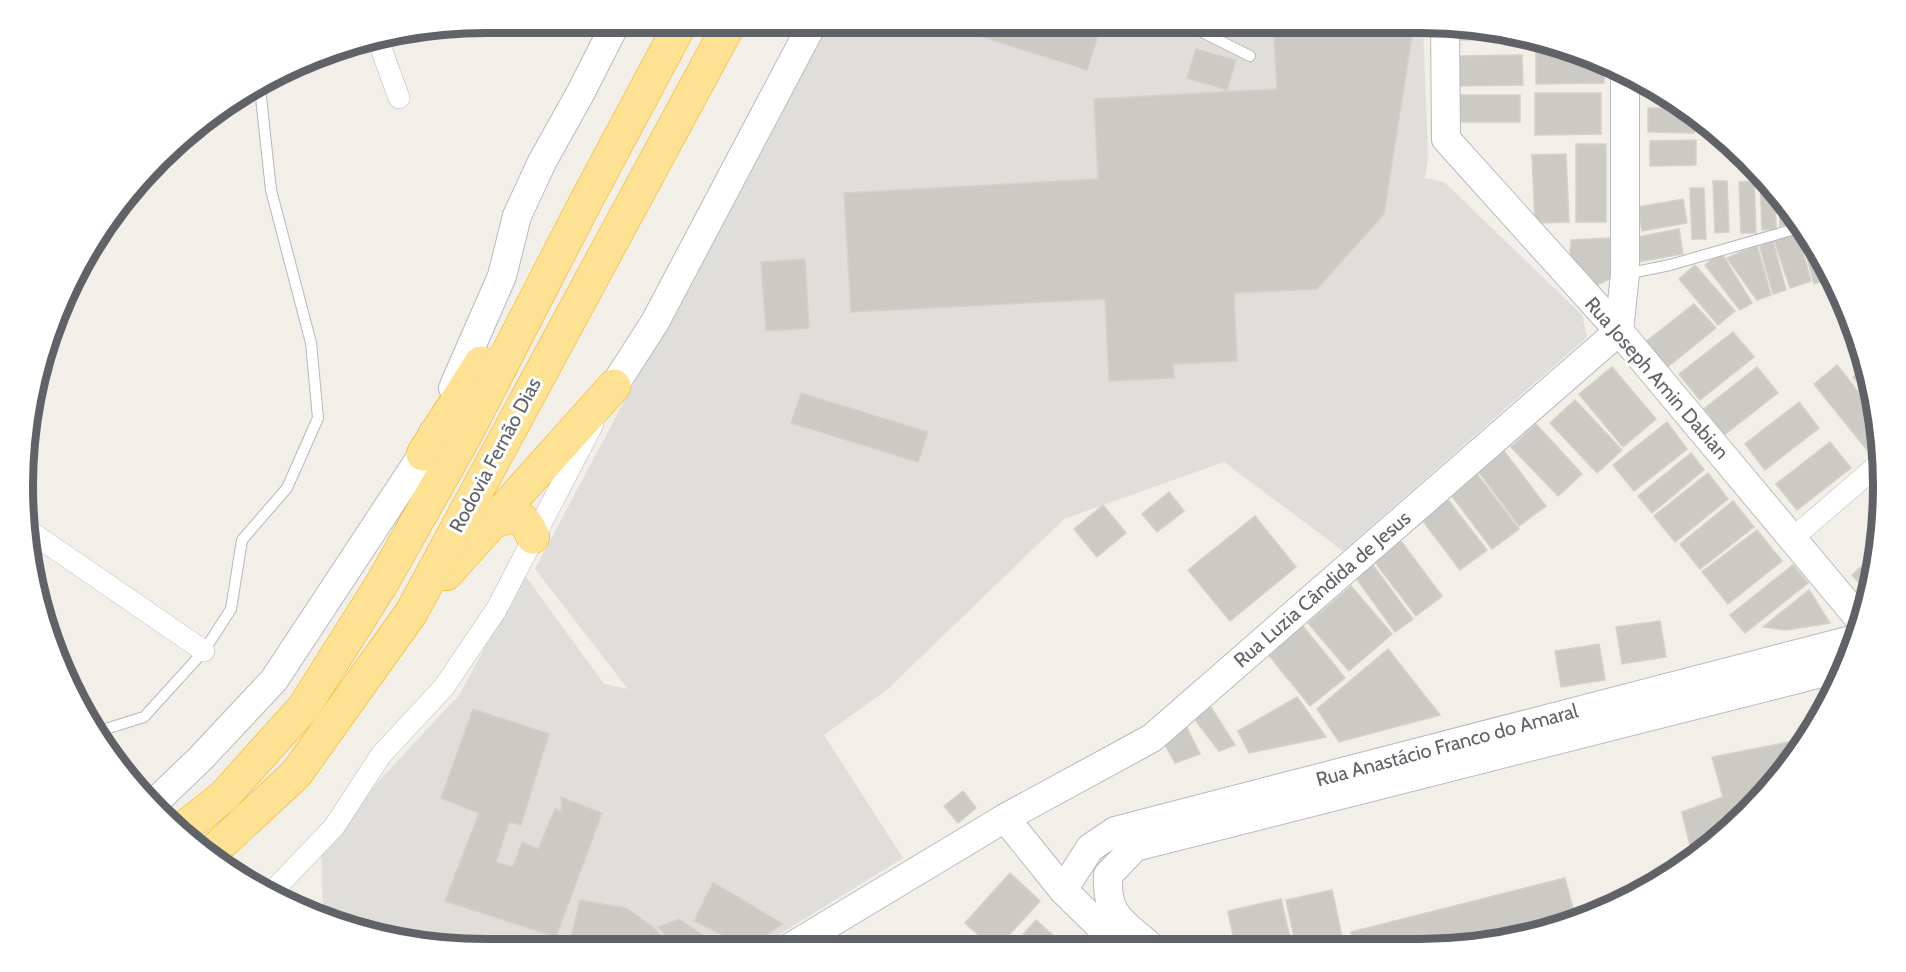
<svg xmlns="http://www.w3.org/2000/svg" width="1906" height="972" font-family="Cabin,sans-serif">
<rect width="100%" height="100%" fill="#f1efe8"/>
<path fill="#e0deda" d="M825,23H1423L1428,158L1425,178L1444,182L1582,315L1587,337L1343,551L1224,462L1064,519L888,689L824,735L903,858L757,948L456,949L366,934L323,918L321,843L460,694L524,574L604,684L628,689L535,569Z"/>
<g fill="#cccac5" stroke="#d6d1c6" stroke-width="1.5">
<path d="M977,23H1055L1098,36L1087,70L973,34Z"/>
<path d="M1273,23H1414L1384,214L1317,289L1234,293L1237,361L1173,364L1174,378L1109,381L1105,299L851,312L844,193L1098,179L1094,99L1277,89Z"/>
<path d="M1457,25L1521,35V40H1457Z"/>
<path d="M1536,38H1540L1552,43H1535Z"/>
<path d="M1196,49L1236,60L1227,90L1187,78Z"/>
<path d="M1536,49L1570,50L1604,62V83L1536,84Z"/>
<path d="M1522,55L1523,85L1458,86V56Z"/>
<path d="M1648,85L1665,95H1648Z"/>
<path d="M1535,93H1601V134L1535,135Z"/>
<path d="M1457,95H1520V122H1456Z"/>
<path d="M1648,108H1686L1694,113V133L1648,132Z"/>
<path d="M1696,140V165L1650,166V141Z"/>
<rect x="1576" y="144" width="30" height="78"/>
<path d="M1566,154L1569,222L1535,223L1532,155Z"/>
<path d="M1766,178L1775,189L1776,229L1762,230L1760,179Z"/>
<path d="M1713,181H1727L1729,232L1715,233Z"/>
<path d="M1754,181L1756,233H1741L1739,182Z"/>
<path d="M1690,188H1704L1706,239H1692Z"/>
<path d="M1779,195L1794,216V225L1780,226Z"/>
<path d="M1683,199L1687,223L1642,231L1638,207Z"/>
<path d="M1679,229L1683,254L1638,262L1633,238Z"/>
<path d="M1806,233L1822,255L1832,277L1814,284L1801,234Z"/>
<path d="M1798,234L1811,281L1790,288L1774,240Z"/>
<path d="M1610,238L1611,278L1593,287L1570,260L1571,240Z"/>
<path d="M1773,241L1786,290L1773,294L1759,244Z"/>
<path d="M1757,245L1771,295L1757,300L1727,258Z"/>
<path d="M1721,252L1752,303L1740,310L1705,265Z"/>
<path d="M805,259L809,328L766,331L761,262Z"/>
<path d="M1695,265L1735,311L1718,325L1679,279Z"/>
<path d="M1694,304L1716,328L1665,369L1644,343Z"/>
<path d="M1733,332L1754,357L1700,400L1679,374Z"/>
<path d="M1837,365L1877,416L1880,439L1867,450L1814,384Z"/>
<path d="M1866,366L1874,402L1853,377Z"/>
<path d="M1612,367L1656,419L1623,447L1579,394Z"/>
<path d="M1757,367L1778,393L1724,435L1704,409Z"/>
<path d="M801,393L928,432L918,462L791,423Z"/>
<path d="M1575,400L1622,450L1597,473L1550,423Z"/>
<path d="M1799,402L1819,428L1765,470L1745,444Z"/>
<path d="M1667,422L1687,449L1634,491L1613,465Z"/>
<path d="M1536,424L1582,474L1558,496L1511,447Z"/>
<path d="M1830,442L1851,468L1797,510L1776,484Z"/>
<path d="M1504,451L1546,506L1519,526L1478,471Z"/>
<path d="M1691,453L1704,470L1652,513L1638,496Z"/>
<path d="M1708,473L1728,499L1675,542L1654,516Z"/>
<path d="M1477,474L1519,529L1492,549L1451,495Z"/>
<path d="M1169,492L1184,511L1157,532L1142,514Z"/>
<path d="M1445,496L1487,550L1460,570L1419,516Z"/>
<path d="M1733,501L1754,527L1700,569L1680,544Z"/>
<path d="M1103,505L1126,533L1097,557L1074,529Z"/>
<path d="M1255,516L1296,567L1230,621L1188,570Z"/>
<path d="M1757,530L1782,561L1728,604L1702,572Z"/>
<path d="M1401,541L1442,596L1416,616L1374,561Z"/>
<path d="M1876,553L1870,595L1852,575Z"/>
<path d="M1373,565L1413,619L1395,632L1356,578Z"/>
<path d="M1793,565L1808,583L1745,633L1730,615Z"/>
<path d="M1351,586L1392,634L1349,671L1308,623Z"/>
<path d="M1809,590L1830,623L1786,630L1763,627Z"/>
<path d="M1660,621L1666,657L1622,664L1616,627Z"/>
<path d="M1302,625L1345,678L1310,706L1267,653Z"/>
<path d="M1599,644L1605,680L1561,687L1555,651Z"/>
<path d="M1388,649L1440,715L1339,742L1317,709Z"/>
<path d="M1297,697L1326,737L1249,753L1238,731Z"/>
<path d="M1209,704L1235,745L1219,751L1193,717Z"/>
<path d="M473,709L549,734L521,825L509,822L496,862L513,867L522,842L538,849L555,809L562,812L561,797L602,813L556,937L445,901L479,813L441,798Z"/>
<path d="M1184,722L1200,754L1175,763L1162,739Z"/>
<path d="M1804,739L1768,792L1693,858L1682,812L1723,797L1712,757Z"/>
<path d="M963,791L976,808L958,823L944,806Z"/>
<path d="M1010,873L1040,901L998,947H992L965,923Z"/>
<path d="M1565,878L1576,920L1481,945L1351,946L1354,944L1351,932Z"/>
<path d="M713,882L783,924L747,947L694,921Z"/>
<path d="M1332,890L1344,946H1296L1286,900Z"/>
<path d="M1281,899L1292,946H1235L1228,911Z"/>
<path d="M580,900L626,908L653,927L673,948H613L607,943L570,942Z"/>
<path d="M679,919L721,948H678L658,927Z"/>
<path d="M1036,920L1066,947H1012Z"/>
</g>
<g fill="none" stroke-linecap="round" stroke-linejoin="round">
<g stroke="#b5b8bc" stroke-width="12">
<g id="lane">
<path d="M1184,23L1250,56"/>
<path d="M1626,274L1670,265L1802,227"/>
<path d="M99,731L144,717L204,651L231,609L242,540L287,488L318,418L311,343L271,190L260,88"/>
</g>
</g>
<g stroke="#b5b8bc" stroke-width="22">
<g id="street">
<path d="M378,40L399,98"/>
<path d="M25,528L204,651"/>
<path d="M1793,538L1881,462"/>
<path d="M270,894L334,827L381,755L444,687L496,610L593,424"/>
</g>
</g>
<g stroke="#b6babf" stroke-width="30">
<g id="secondary">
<path d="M1445,23L1446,139L1619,331L1862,622"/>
<path d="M614,386L655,322L813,23"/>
<path d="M453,388L502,276L517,216L542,162L581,92L616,23"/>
<path d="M152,805L200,759L274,680L423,454L433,433"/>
<path d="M1005,818L1063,890L1121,947"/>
<path d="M1063,890L1090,848L1115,831L1855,639"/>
<path d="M1150,946C1122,921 1106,917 1108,875L1135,847L1845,667"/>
<path d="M789,948L1005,818L1152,738L1619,331L1625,274V71"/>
</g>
</g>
<g stroke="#f9ab00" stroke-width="34">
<g id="highway">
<path d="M423,454L481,363"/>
<path d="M494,521C516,515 523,513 533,537"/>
<path d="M446,574L614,386"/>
<path d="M181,830L224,796L304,707L381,585L465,436L585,203L681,23"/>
<path d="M212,852L296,774L411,613L730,23"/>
</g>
</g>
<use href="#lane" stroke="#fff" stroke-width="10"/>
<use href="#street" stroke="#fff" stroke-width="21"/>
<use href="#secondary" stroke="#fff" stroke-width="28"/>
<use href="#highway" stroke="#fde293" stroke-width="33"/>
</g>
<g text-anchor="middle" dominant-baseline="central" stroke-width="6" stroke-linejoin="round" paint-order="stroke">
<g font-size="20" fill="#5f6368" stroke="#fff">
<text transform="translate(1657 378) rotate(49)">Rua Joseph Amin Dabian</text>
<text transform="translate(495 455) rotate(-62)">Rodovia Fernão Dias</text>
<text transform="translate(1322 589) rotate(-41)">Rua Luzia Cândida de Jesus</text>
<text transform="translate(1447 745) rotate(-15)">Rua Anastácio Franco do Amaral</text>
</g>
</g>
<path d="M0 0H1906V972H0ZM486 33H1420A453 453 0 0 1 1873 486V486A453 453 0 0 1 1420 939H486A453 453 0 0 1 33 486V486A453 453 0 0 1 486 33Z" fill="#fff" fill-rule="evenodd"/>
<path fill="none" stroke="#5f6368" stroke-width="8" d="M486 33H1420A453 453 0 0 1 1873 486V486A453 453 0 0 1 1420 939H486A453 453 0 0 1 33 486V486A453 453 0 0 1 486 33Z"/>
</svg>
